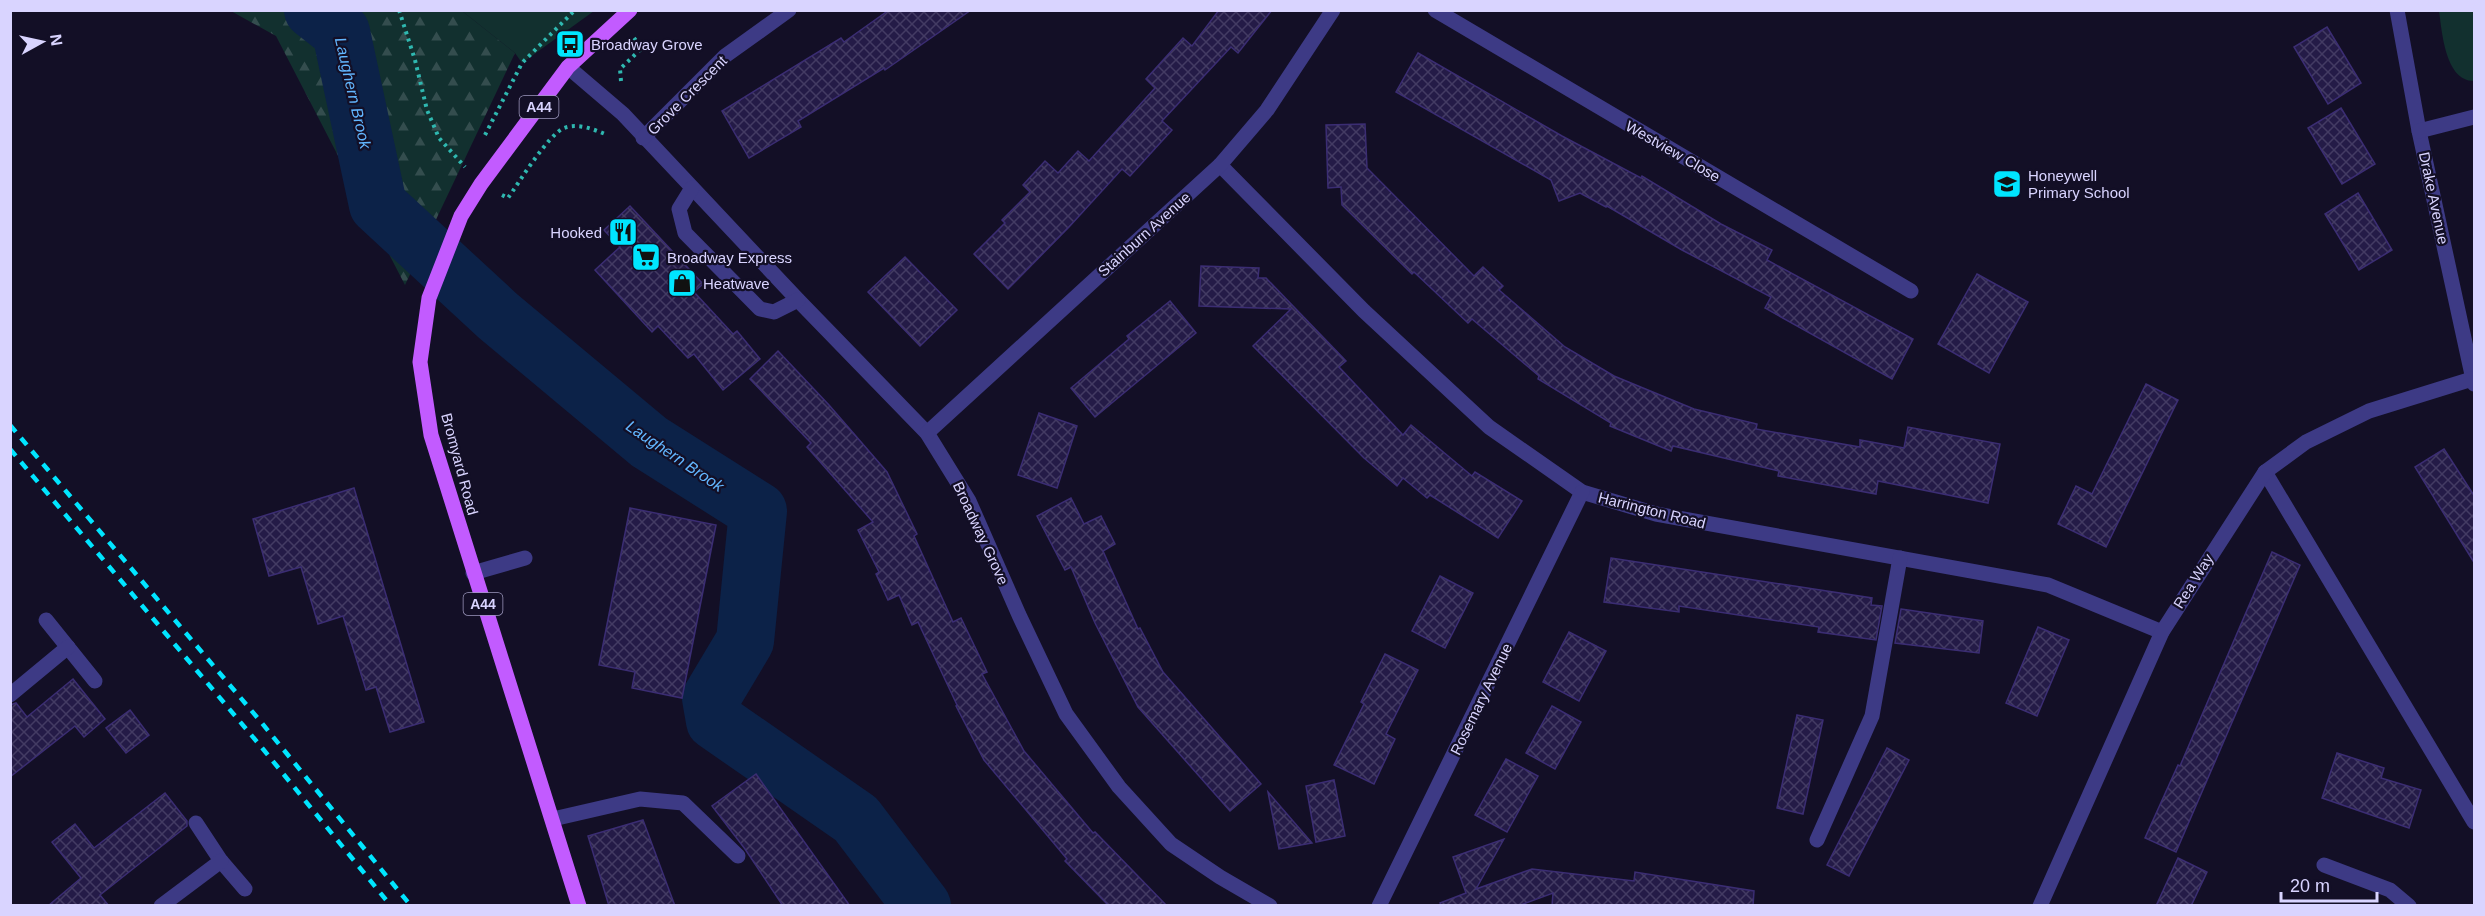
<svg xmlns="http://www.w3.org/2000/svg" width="2485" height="916" font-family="Helvetica,sans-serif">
<defs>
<pattern id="forest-firs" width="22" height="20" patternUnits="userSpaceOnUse" patternTransform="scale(1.5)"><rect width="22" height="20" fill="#12302f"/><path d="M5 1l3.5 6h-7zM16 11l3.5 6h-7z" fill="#344d4e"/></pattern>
<pattern id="building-cross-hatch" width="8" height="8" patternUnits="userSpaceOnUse" patternTransform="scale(1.5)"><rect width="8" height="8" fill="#241b47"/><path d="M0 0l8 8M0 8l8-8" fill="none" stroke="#433b63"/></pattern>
</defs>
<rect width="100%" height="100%" fill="#130f26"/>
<g fill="#12302f">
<path d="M462,11H594L522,63L515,53Z"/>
<path d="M2439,11H2474V81C2445,81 2442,31 2439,11Z"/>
</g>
<path fill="url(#forest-firs)" d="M231,11H462L515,53L405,285L276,36Z"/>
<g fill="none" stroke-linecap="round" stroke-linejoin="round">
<path stroke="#0c2248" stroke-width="58" d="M313,10L341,32L378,205L498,316L649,442L758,511L745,641L711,698L715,721L856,819L922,906"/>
</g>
<g fill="url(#building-cross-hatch)" stroke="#3b2d73" stroke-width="1.5">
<path d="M889,10H971L885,70L884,68L798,121L801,127L749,158L722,111L841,38L844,42Z"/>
<path d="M1219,10H1272L1238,53L1231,47L1162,121L1172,130L1130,176L1122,169L1069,227L1008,289L974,254L1005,223L1002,220L1030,192L1023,185L1045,161L1058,173L1078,151L1089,161L1155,88L1146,79L1183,38L1192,46Z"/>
<path d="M2327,27L2361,83L2328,104L2294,47Z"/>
<path d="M1418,53L1562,136L1641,178L1642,176L1721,224L1772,250L1767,260L1913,339L1892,379L1765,308L1771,297L1682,250L1607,206L1606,207L1580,193L1559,201L1551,180L1396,92Z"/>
<path d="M2341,108L2375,164L2342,184L2308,128Z"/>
<path d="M1365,124L1367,168L1474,276L1483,267L1503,286L1499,290L1565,347L1614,376L1694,409L1757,424L1756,429L1860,447V440L1904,448L1908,427L2000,444L1988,503L1878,481L1876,494L1778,476L1779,471L1673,446L1671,451L1610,426L1611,423L1538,379L1539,376L1472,319L1468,323L1414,272L1412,274L1342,205L1341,187L1328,188L1326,125Z"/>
<path d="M2358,193L2392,250L2359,270L2325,214Z"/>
<path d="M630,206L703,284L694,292L733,334L737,331L760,359L723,390L694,354L688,358L658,326L652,332L595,270L620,247L604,230Z"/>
<path d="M905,257L957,310L920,346L868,292Z"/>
<path d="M1201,266L1259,268L1258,278H1266L1346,361L1339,367L1403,435L1411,425L1472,476L1475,472L1522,501L1498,538L1430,495L1427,498L1403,478L1397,486L1364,458L1253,346L1291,309L1199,306Z"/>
<path d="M1977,274L2028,302L1989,373L1938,344Z"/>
<path d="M1170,301L1196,333L1095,417L1071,388L1129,339L1127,336Z"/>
<path d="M778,351L829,405L887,472L917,534L914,536L953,622L961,618L987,672L982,674L1024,751L1093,833L1095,832L1167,906H1109L1065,861L1067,859L984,760L956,706L957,705L918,622L912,625L899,595L888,600L876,574L879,572L858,530L873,522L807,447L811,443L750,379Z"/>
<path d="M2146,384L2178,400L2106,547L2058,524L2076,486L2092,494Z"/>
<path d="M1039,413L1077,426L1057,488L1018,475Z"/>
<path d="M2444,449L2475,497V564L2415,467Z"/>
<path d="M354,488L424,722L390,732L376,687L366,690L343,616L318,624L301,567L269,576L253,519Z"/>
<path d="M1071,498L1084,524L1101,516L1115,544L1103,551L1138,629L1140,628L1163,672L1261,784L1230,811L1138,707L1095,623L1071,567L1065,570L1037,516Z"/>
<path d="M630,508L716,525L682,698L632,688L635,672L599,665Z"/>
<path d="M2272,552L2300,565L2176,852L2145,838L2178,765L2180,766Z"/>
<path d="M1611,558L1872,598L1871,605L1882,606L1876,640L1818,632L1819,627L1679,606V612L1604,602Z"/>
<path d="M1440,576L1473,593L1445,648L1412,631Z"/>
<path d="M1901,609L1983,621L1979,653L1895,643Z"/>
<path d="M2038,627L2069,640L2037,716L2006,703Z"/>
<path d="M1569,632L1606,651L1579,701L1543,682Z"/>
<path d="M1385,654L1418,670L1386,734L1395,739L1374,784L1334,765L1364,704L1361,702Z"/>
<path d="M73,679L105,719L84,737L75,726L10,777V705L16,703L27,717Z"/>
<path d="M1552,706L1581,722L1555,769L1526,753Z"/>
<path d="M130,710L149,735L126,753L106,728Z"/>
<path d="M1797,715L1823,720L1803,814L1777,808Z"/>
<path d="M1887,748L1909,760L1849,876L1827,865Z"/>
<path d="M2337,753L2384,768L2381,778L2421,790L2409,828L2322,798Z"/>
<path d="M1506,759L1538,776L1507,832L1475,815Z"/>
<path d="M756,774L850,906H783L745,849L712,806Z"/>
<path d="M1334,780L1345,836L1316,842L1306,786Z"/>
<path d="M1268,792L1312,843L1279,849Z"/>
<path d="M165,793L187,821V826L100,895L109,906H48L81,878L52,842L75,824L94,848Z"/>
<path d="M643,820L675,906H609L588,836Z"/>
<path d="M1504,839L1476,889L1532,869L1634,881L1635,872L1754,891L1753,906H1552L1553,893L1518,906H1441L1440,903L1466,893L1453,857Z"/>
<path d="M2178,858L2207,872L2191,906H2156Z"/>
</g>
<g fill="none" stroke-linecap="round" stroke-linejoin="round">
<g stroke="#2fb8b0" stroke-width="4" stroke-dasharray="3 4.5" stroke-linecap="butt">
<path d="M399,10L415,60L427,110L439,138L465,167"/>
<path d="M621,81L620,69L642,48L634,38"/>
<path d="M485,135L522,63L575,10"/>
<path d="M502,195L508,198C520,181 548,135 564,128C577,123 593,129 605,134L607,132"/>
</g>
<g stroke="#3d3a85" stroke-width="15">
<path d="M1435,10L1911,291"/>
<path d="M2397,10L2419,131L2474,384"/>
<path d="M568,67L623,114L798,300L927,433L969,501L1019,615L1066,714L1119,787L1171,844L1220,877L1270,906"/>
<path d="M2419,131L2474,117"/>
<path d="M643,138L725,56L789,10"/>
<path d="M1220,165L1364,311L1489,427L1582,492L1656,514L2048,585L2162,632"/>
<path d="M692,188L679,209L685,233L760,309L774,312L798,300"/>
<path d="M927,433L1220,165L1267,110L1333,10"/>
<path d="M2265,472L2474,822"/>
<path d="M473,573L525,558"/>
<path d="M46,620L95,681"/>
<path d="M10,695L68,647"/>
<path d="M553,819L640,799L683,803L738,856"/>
<path d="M196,823L221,861L245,889"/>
<path d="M1817,840L1872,716L1900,558"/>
<path d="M2324,865L2390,890L2409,906"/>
<path d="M161,906L221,861"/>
<path d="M1379,906L1582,492"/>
<path d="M2040,906L2162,632L2265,472L2306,442L2369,411L2472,379"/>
</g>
<path stroke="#c25bff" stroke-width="15" d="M579,906L431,435L420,362L429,298L461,216L481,184L568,67L630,10"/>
<g stroke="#00e5ff" stroke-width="4.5" stroke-dasharray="9 8" stroke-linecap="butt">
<path d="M10,425L261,722L411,906"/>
<path d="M10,449L263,749L391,906"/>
</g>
</g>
<defs>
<g id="bus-square" transform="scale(1.5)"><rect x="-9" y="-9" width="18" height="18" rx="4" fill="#00e5ff" stroke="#130f26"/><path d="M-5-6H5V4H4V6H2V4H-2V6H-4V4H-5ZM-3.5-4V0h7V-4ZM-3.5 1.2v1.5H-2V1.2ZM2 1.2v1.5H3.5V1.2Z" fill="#111"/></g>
<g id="school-square" transform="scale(1.5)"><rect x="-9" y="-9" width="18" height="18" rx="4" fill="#00e5ff" stroke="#130f26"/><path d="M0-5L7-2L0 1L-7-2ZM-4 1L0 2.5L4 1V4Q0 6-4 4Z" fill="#111"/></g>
<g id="restaurant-square" transform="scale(1.5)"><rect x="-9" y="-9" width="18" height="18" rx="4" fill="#00e5ff" stroke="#130f26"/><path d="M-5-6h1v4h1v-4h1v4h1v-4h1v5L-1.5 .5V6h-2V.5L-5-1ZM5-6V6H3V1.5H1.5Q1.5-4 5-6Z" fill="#111"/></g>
<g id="supermarket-square" transform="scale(1.5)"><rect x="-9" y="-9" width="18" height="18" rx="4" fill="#00e5ff" stroke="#130f26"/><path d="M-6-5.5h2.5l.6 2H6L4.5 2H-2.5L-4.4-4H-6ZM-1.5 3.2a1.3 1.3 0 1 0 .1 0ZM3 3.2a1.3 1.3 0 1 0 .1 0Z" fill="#111"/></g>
<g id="shop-square" transform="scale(1.5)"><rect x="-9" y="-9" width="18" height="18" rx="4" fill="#00e5ff" stroke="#130f26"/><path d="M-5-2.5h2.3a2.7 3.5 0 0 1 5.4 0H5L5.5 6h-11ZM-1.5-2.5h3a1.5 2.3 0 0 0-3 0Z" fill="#111"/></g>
</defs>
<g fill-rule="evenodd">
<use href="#bus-square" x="570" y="44"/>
<use href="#school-square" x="2007" y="184"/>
<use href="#restaurant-square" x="623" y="232"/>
<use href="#supermarket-square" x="646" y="257"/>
<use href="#shop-square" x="682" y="283"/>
</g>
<g text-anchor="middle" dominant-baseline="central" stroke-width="4.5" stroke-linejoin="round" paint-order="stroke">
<g fill="#130f26" stroke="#9e99be" stroke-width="1.5">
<rect x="519.5" y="96" width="39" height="22" rx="4.5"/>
<rect x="463.5" y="593" width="39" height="22" rx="4.5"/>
</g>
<g font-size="14" font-weight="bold" fill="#d9d4ff">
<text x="539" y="107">A44</text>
<text x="483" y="604">A44</text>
</g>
<g font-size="15" fill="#d9d4ff" stroke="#130f26" text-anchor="start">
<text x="591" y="44">Broadway Grove</text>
<text x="2028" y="175">Honeywell<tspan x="2028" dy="17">Primary School</tspan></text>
<text x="602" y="232" text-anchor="end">Hooked</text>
<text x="667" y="257">Broadway Express</text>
<text x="703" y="283">Heatwave</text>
</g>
<g font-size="15" fill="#d9d4ff" stroke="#130f26">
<text transform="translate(687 95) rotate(-45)">Grove Crescent</text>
<text transform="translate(1673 151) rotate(30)">Westview Close</text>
<text transform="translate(2434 198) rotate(78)">Drake Avenue</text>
<text transform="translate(1144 234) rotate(-42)">Stainburn Avenue</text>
<text transform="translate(460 464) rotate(75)">Bromyard Road</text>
<text transform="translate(1652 510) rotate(14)">Harrington Road</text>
<text transform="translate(981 533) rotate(65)">Broadway Grove</text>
<text transform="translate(2193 581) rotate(-58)">Rea Way</text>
<text transform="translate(1481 699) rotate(-64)">Rosemary Avenue</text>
</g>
<g font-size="16" font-style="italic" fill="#62b6ff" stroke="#130f26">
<text transform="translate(353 93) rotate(77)">Laughern Brook</text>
<text transform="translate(675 456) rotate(34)">Laughern Brook</text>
</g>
</g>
<rect width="2485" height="916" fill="none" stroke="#d9d4ff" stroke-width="24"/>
<g transform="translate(42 42) rotate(82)" stroke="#130f26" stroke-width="4.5" paint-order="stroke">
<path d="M0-4.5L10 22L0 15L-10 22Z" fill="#d9d4ff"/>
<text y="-9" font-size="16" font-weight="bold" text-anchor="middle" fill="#d9d4ff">N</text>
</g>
<path d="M2281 892v9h96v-9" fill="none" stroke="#d9d4ff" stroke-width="3"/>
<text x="2290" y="892" font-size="18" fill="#d9d4ff" stroke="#130f26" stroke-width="4.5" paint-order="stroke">20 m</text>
</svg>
